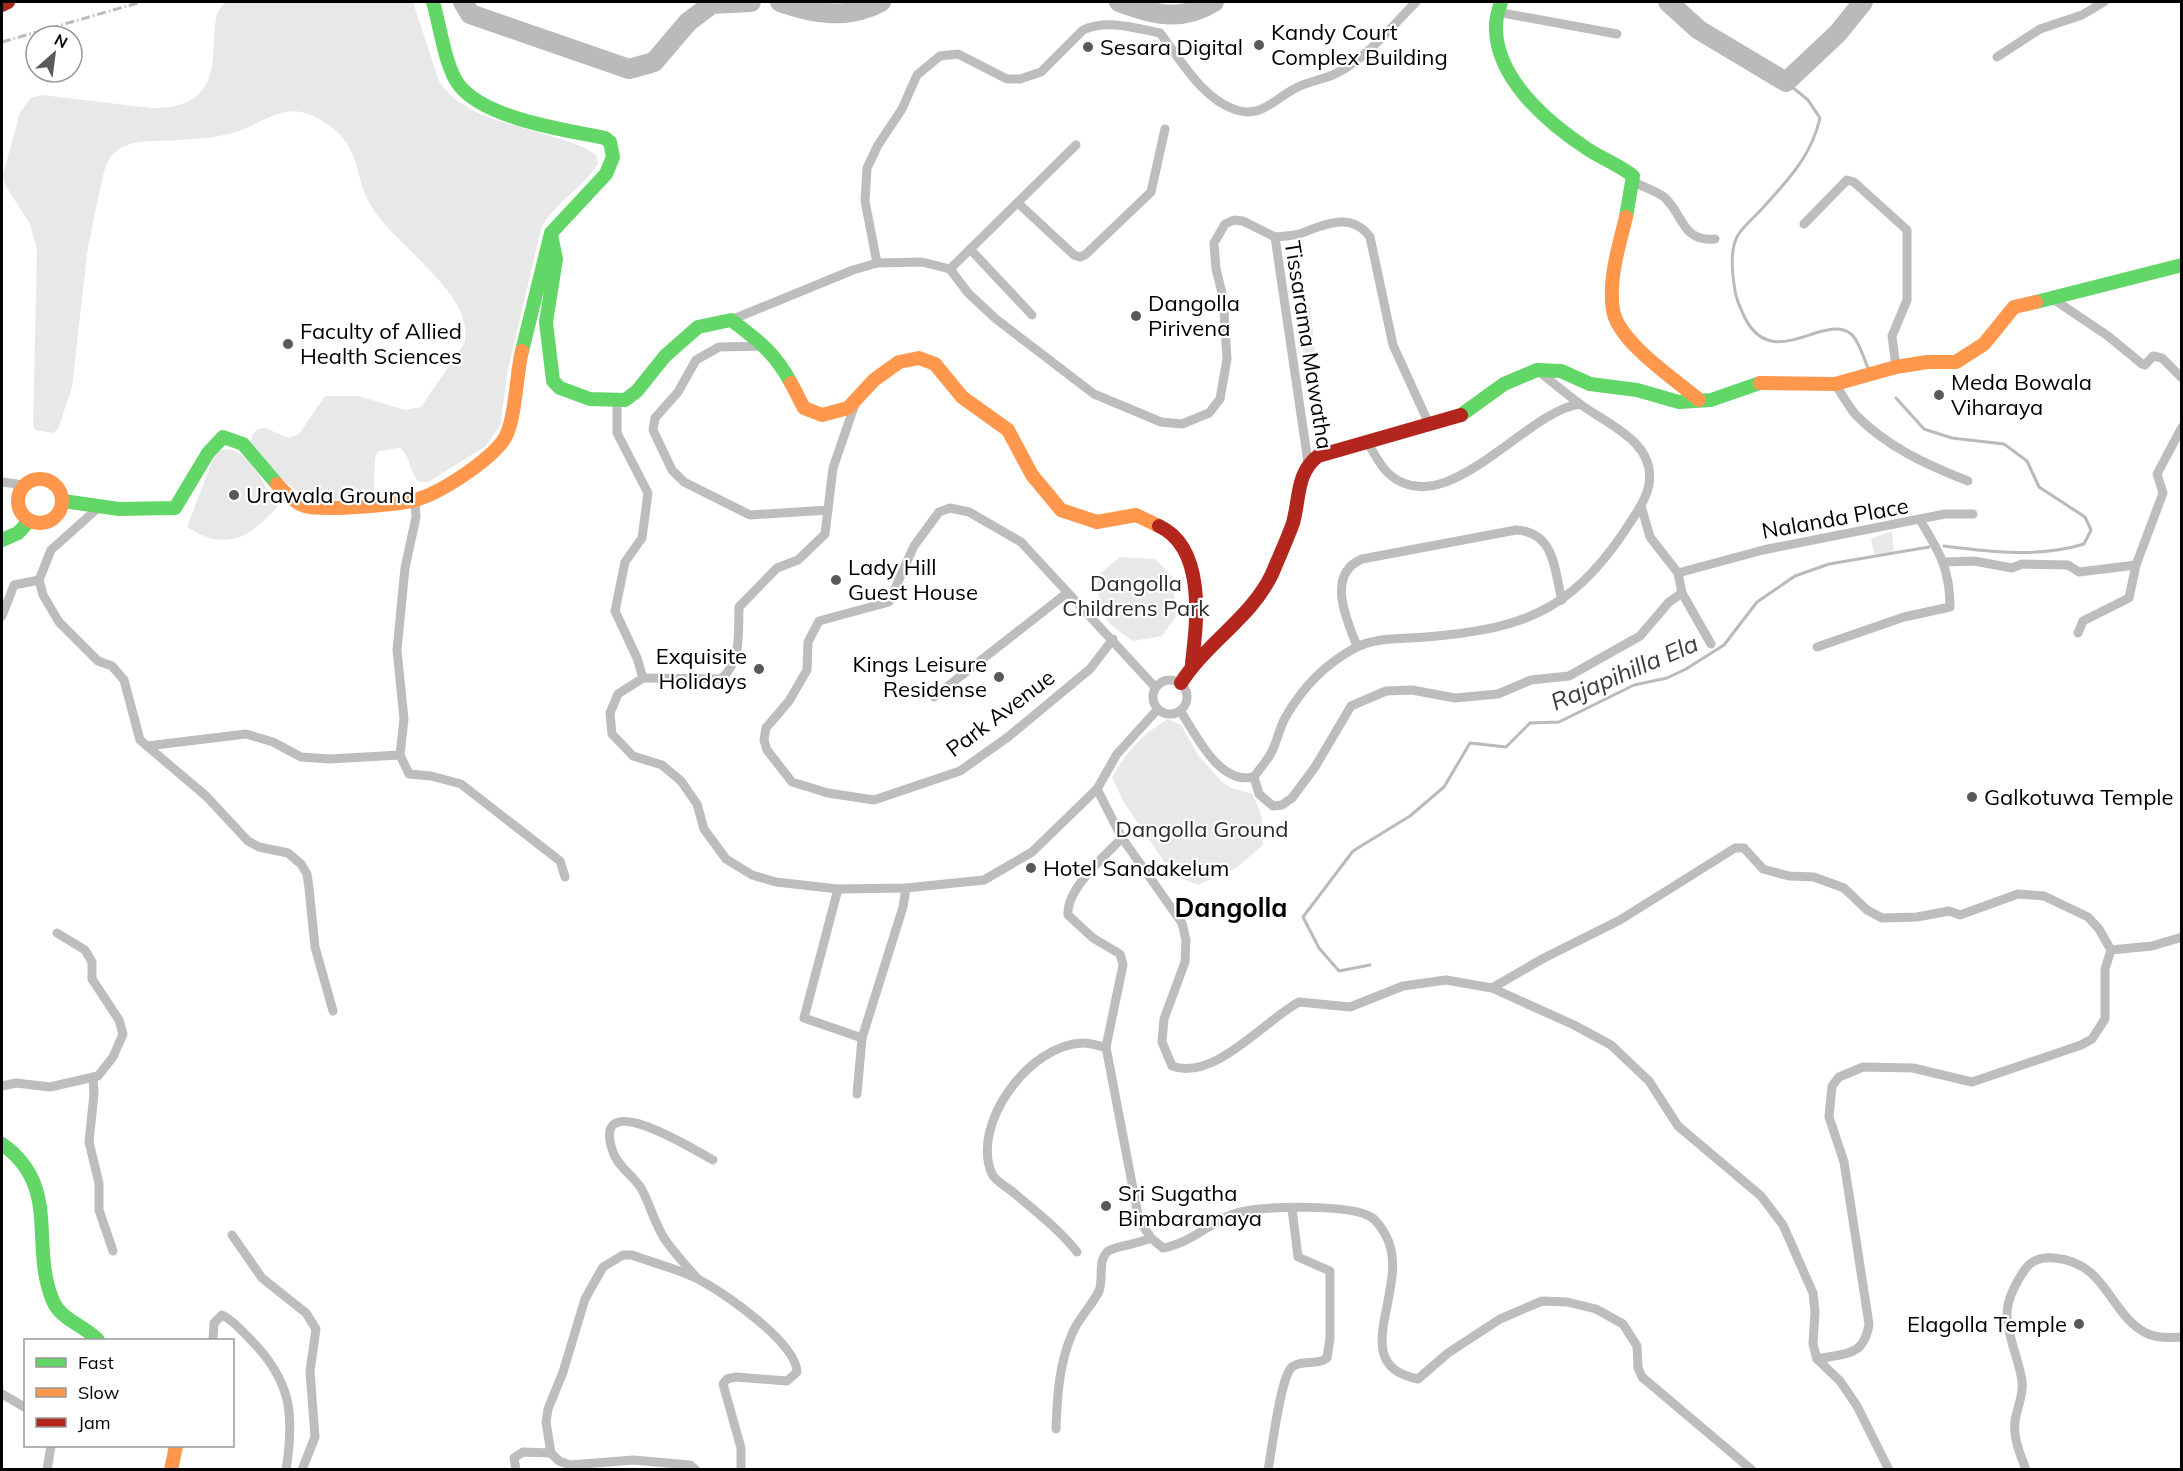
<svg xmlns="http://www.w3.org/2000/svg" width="2183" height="1471" font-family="Mulish,sans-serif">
<rect width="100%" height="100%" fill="#fff"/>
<g fill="#e8e8e8">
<path d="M226,2H413L439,81C462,118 518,125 558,138C572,143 585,146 596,155L598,163C583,189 554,202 541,229L507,374L501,424L486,446L428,482H419C409,472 411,456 400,448L378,451L375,458L374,492L370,496C356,497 341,500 327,500C293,500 270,466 251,442L252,435L258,429L265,428L289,438L299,434L325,396H359L405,410L421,407L464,344C478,297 394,245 371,206C359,187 359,161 346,142C337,129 318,116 301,112C278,107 255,127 233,133C200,142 166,139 133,143L120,148L110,157L104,171L88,247L72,387L58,429L53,433L35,430L33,424L37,250L30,224L5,185L3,175L20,112L31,98L42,95L151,108C245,110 196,21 226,2Z"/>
<path d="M1310,305L1315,352L1303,353L1297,306Z"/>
<path d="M229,449C253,455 265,488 277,507C250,538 225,552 187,527L213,459L221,450Z"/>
<path d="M1892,531L1894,552L1874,554L1871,539Z"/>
<path d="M1120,557L1155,559L1172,576L1176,616L1162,636L1133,641C1101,620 1099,614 1097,576Z"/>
<path d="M1168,719L1181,725L1198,755L1222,782L1231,788L1253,794L1262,818L1263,845L1236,868L1198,885L1173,875L1123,801L1112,777C1127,752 1143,733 1168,719Z"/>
</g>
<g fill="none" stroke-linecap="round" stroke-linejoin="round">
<g stroke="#bababa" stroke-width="3">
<path d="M1786,82L1808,100L1820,118C1811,158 1786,182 1759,212C1752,219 1743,227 1738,235C1730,249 1732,269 1734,284C1735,297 1740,307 1745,318C1773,373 1824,312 1851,334C1859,340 1864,360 1869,370"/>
<path d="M1896,398L1924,429L1952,438L2004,444L2027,461L2039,487L2085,517L2091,530L2084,544C2038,558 1992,552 1944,546"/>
<path d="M1370,965L1339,971L1319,948L1303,917L1353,851L1410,816L1444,787L1470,743L1506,747L1530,723L1559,722L1634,685L1667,678L1686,669L1724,645L1757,602L1795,576L1829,564L1929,547"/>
</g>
<g stroke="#bababa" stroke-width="20">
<path d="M463,2L470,14L629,69L654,62L688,22L712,4L751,2"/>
<path d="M780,2C814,14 848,20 881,2"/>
<path d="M1119,2C1153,14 1180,23 1214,2"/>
<path d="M1668,2L1699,30L1786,82L1838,33L1863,2"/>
</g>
<g stroke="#bdbdbd" stroke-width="9">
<path d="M1497,12L1617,34"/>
<path d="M1997,57L2040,29L2082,15L2104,2"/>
<path d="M1634,182C1643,187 1656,191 1664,197C1683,213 1681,242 1715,239"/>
<path d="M1019,204L1074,255L1080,257L1085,255L1151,192L1165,129"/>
<path d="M1804,224L1847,180L1854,182L1907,230V300L1892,336L1896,367"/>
<path d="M1275,237C1283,236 1292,236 1299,234C1324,225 1351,211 1370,237L1393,345L1429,424"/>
<path d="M1275,237L1308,462"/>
<path d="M970,249L1032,315"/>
<path d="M877,263L865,201L867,168L878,145L902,109L917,75L940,56L958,54L1007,79H1020L1041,72L1083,30C1106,19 1135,28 1160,33C1181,60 1202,99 1236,110C1261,118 1275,99 1294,89C1307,81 1324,80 1337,73C1368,57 1392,26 1416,2"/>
<path d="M950,269L1076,145"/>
<path d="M2050,297L2108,336L2142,364L2145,365L2153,356L2162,358L2182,378"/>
<path d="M731,320L853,270L877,263L922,262L950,269L968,293L996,319L1094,394L1161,422L1182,424L1209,413L1220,399L1227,359L1223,297L1216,269L1214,243L1225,224L1234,220L1243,221L1275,237"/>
<path d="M766,346L719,347L696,360L678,392L655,418L653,430L672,470L684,482L750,515L828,510"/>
<path d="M1835,384C1842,394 1848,406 1856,415C1887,447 1927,465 1968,481"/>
<path d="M617,400V433L648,493L642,538L625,562L615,611L637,658L643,678L618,694L610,713L612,734L633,756L662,765L681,781L697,804L704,829L726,859L752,875L776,882L838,889L906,888L984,880L1032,852L1097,789L1117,754L1157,710"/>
<path d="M1368,443C1374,453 1380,466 1389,474C1446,524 1525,411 1580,404"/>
<path d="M2,482L24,485"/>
<path d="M415,500L416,517L405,568L397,650L404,719L400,755L409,774L431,776L461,784L560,861L565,877"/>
<path d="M1641,506L1650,537L1678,573L1682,593L1711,644"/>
<path d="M98,508L51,550L39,580L43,595L59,622L98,661L112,666L124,680L140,740L206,796L248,841L259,847L288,853L301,864L307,874L309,888L315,947L333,1011"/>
<path d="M1945,562L1974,561L2012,568L2022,564L2068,565L2079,572L2136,565"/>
<path d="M1678,573L1763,550L1945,514H1973"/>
<path d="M2,616L14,585L39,580"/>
<path d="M2078,633L2083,621L2129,598L2136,565L2163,493L2157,474L2182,427"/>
<path d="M1113,639L1090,669L1008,737L960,771L874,800L828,793L792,782L767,750L764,740L766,728L789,701L807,670L808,642L819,621L889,602L914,546L939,512L950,508L969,512L1021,542L1155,687"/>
<path d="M1357,646C1346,619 1326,574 1362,559L1516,530C1555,532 1554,569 1562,600"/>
<path d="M1817,647L1904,617L1950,607C1950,569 1939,551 1920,520"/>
<path d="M643,678L721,679C742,661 738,632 739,607L777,568L798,560L825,534L833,468L855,404"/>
<circle cx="1170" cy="697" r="17"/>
<path d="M934,697L1067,593"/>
<path d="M1181,712C1197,736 1219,785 1254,777C1259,770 1265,763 1270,755C1277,743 1279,729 1285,718C1302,688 1325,664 1355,648C1374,637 1404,639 1426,637C1520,629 1569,613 1624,532C1633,517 1646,502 1649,484C1656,442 1607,424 1580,404C1565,393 1551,381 1537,370"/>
<path d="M147,746L246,734L273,742L301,757L330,759L400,755"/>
<path d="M1254,777L1259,794L1273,806L1282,805L1292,798L1315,767L1351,706L1386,691L1412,690L1455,698L1498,694L1531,680L1569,676L1640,636L1669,602L1682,593"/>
<path d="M1097,789L1122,838L1182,923L1186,940L1185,962L1164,1019L1162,1042L1172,1066C1214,1082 1265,1020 1299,1002L1350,1007L1403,986L1446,980L1492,988L1574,1025L1611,1045L1649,1081L1678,1126L1761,1196L1783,1225L1813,1293L1815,1312L1813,1344L1817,1359L1840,1381L1857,1406L1889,1470"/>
<path d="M1122,838C1105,856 1066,889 1068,915L1093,938L1120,954L1123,965L1106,1047L1139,1220L1151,1238L1163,1248C1193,1243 1214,1218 1241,1212C1266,1206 1350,1204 1371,1217C1378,1221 1381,1228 1385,1234C1415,1284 1342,1365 1418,1379L1448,1353L1500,1319L1542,1301L1567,1302L1596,1309L1623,1324L1637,1346L1638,1368L1642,1377L1752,1470"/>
<path d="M838,889L804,1018L862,1038"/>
<path d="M2111,950L2152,946L2182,937"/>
<path d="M1492,988L1544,958L1620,920L1735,848H1744L1763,869L1789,876L1814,877L1844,888L1867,910L1882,918L1917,917L1949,911L1960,915L2018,894L2044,896L2088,917L2099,929L2111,950L2105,969V1019L2092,1039L2081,1045L1972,1082L1913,1068L1863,1067L1839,1077L1832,1086L1829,1117L1844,1162L1869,1324C1864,1357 1846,1353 1817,1359"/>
<path d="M93,1077L94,1094L89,1142L99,1183V1210L113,1251"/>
<path d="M2,1086L16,1083L50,1087L98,1076L113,1057L123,1034L119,1020L92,979V962L85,950L57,933"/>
<path d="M857,1094L862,1038L903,907L906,888"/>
<path d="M232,1235L262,1278L306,1313L316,1329L310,1371L315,1437L302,1470"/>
<path d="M1077,1252C1059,1229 1035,1211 1013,1192C1007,1187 995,1181 992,1174C970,1124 1030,1044 1083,1043C1090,1043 1099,1046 1106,1047"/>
<path d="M696,1277C685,1264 673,1252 664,1238C654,1222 650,1204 641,1188C633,1176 617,1165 613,1152C589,1083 696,1151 713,1160"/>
<path d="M213,1340L214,1323L222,1315C233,1320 241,1330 250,1339C291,1380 295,1414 286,1470"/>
<path d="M2,1394L26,1408"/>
<path d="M1056,1429C1057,1397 1059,1364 1072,1334C1078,1318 1092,1306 1099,1291C1104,1278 1097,1261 1108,1251C1113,1247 1141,1243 1151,1238"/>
<path d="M47,1470L51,1446"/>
<path d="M516,1470L514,1458L523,1452L551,1453"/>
<path d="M696,1470L690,1465L633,1460L570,1465L559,1461L551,1453L546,1422L548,1409L563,1372L585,1299L603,1267L623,1255H632C653,1263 678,1269 698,1279C724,1293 796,1342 797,1372L787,1381L736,1377L727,1379L723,1384L741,1448V1470"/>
<path d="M1268,1470C1272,1450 1280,1380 1291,1368C1300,1359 1317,1366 1327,1358L1330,1338V1271L1298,1257L1292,1209"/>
<path d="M2026,1470C2020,1453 2013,1439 2015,1421C2017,1408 2024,1394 2022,1381C2019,1359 2007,1336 2007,1314C2007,1299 2017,1280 2026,1268C2033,1259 2043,1257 2054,1258C2107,1262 2109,1314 2146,1333C2155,1338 2171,1338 2182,1337"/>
</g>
<g stroke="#63d668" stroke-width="14">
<path d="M433,2C440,25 445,67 459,85C485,119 566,130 605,138L610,142L613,157L606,174L551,233L522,351"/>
<path d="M1501,2C1499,9 1496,17 1496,25C1494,78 1549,124 1589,150C1603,159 1619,165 1633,176L1626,217"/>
<path d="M551,235L556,259L546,322L553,381L560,388L590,399L625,400L637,391L665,356L698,327L731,320C758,340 775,353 791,383"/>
<path d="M2036,302L2182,265"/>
<path d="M1461,415L1504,384L1537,370L1561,371L1590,384L1637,390L1679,402L1711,400L1760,383"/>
<path d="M63,501L119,509L175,508L208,453L223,437L243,444L277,484"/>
<path d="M2,540L18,533L29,521"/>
<path d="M2,1144C62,1187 29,1244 53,1301C61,1320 85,1326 98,1340"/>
</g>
<g stroke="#ff974d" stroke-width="14">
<path d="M1626,217C1619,246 1608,280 1613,310C1618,342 1675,379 1699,400"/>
<path d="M791,383L804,408L822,415L848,408L874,380L899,362L919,358L935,364L962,397L1008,430L1032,475L1061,510L1097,522L1136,515L1159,526"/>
<path d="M1760,383L1835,384L1896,367L1927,362H1956L1984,344L2014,307L2036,302"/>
<circle cx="40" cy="501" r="22"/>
<path d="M277,484C284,492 294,503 305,506C323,511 397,505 415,500C441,493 487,462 503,441C516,423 516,374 522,351"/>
<path d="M171,1470L176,1446"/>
</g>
<g stroke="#b3261e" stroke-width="14">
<path d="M2,5L8,2"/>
<path d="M1159,526C1206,548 1197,622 1192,663"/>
<path d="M1181,683C1207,642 1251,618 1272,574C1279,557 1287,540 1293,523C1300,498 1296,473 1318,456L1461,415"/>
</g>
<path stroke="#bdbdbd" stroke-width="3" stroke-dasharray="9 3 1.5 3" stroke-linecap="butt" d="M2,42L141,2"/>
</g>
<g fill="#595959" stroke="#fff" stroke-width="2">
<circle cx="1259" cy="45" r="6"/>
<circle cx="1088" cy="47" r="6"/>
<circle cx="1136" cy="316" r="6"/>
<circle cx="288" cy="344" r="6"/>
<circle cx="1939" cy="395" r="6"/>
<circle cx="234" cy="495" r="6"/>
<circle cx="836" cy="580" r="6"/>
<circle cx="759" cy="669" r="6"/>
<circle cx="999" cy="677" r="6"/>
<circle cx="1972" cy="797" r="6"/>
<circle cx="1031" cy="868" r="6"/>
<circle cx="1106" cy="1206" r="6"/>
<circle cx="2079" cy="1324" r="6"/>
</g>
<g text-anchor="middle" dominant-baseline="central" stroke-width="4.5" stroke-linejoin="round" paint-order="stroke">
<g font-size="22" fill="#000" stroke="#fff" text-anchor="start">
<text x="1271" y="32">Kandy Court<tspan x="1271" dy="25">Complex Building</tspan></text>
<text x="1100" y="47">Sesara Digital</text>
<text x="1148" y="303">Dangolla<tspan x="1148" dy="25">Pirivena</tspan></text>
<text x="300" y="331">Faculty of Allied<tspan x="300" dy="25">Health Sciences</tspan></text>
<text x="1951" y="382">Meda Bowala<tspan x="1951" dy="25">Viharaya</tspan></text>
<text x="246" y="495">Urawala Ground</text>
<text x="848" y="567">Lady Hill<tspan x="848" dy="25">Guest House</tspan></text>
<text x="747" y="656" text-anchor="end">Exquisite<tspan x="747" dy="25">Holidays</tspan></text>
<text x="987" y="664" text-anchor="end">Kings Leisure<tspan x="987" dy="25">Residense</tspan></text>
<text x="1984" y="797">Galkotuwa Temple</text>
<text x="1043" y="868">Hotel Sandakelum</text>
<text x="1118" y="1193">Sri Sugatha<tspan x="1118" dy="25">Bimbaramaya</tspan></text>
<text x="2067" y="1324" text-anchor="end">Elagolla Temple</text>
</g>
<g font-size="22" fill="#000" stroke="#fff">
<text transform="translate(1309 345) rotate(81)">Tissarama Mawatha</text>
<text transform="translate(1835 518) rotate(-10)">Nalanda Place</text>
<text transform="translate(1000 713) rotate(-37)">Park Avenue</text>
</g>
<g font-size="22" fill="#2c2c2c" stroke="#fff">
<text x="1136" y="583">Dangolla<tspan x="1136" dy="25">Childrens Park</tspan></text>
<text x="1202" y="829">Dangolla Ground</text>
</g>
<g font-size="24" font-style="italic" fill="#3d3d3d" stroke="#fff">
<text transform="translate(1624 672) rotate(-23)">Rajapihilla Ela</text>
</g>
<g font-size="26" font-weight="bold" fill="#000" stroke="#fff">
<text x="1231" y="907">Dangolla</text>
</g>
</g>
<rect width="2183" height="1471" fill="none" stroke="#000000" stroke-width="6"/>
<rect x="24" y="1339" width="210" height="108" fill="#ffffff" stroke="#999999" stroke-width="1.5"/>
<rect x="36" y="1358" width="30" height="9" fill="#63d668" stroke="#999999" stroke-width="1.5"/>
<text x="78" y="1369" font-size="18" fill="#000000">Fast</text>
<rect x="36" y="1388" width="30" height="9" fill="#ff974d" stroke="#999999" stroke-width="1.5"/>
<text x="78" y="1399" font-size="18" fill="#000000">Slow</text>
<rect x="36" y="1418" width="30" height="9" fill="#b3261e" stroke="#999999" stroke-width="1.5"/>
<text x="78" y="1429" font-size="18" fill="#000000">Jam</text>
<g transform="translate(54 54) rotate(28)"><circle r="28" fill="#ffffff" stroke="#999999" stroke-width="1.5"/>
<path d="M0-4.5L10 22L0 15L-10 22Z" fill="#595959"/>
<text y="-9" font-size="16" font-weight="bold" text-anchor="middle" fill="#000000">N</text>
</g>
</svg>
